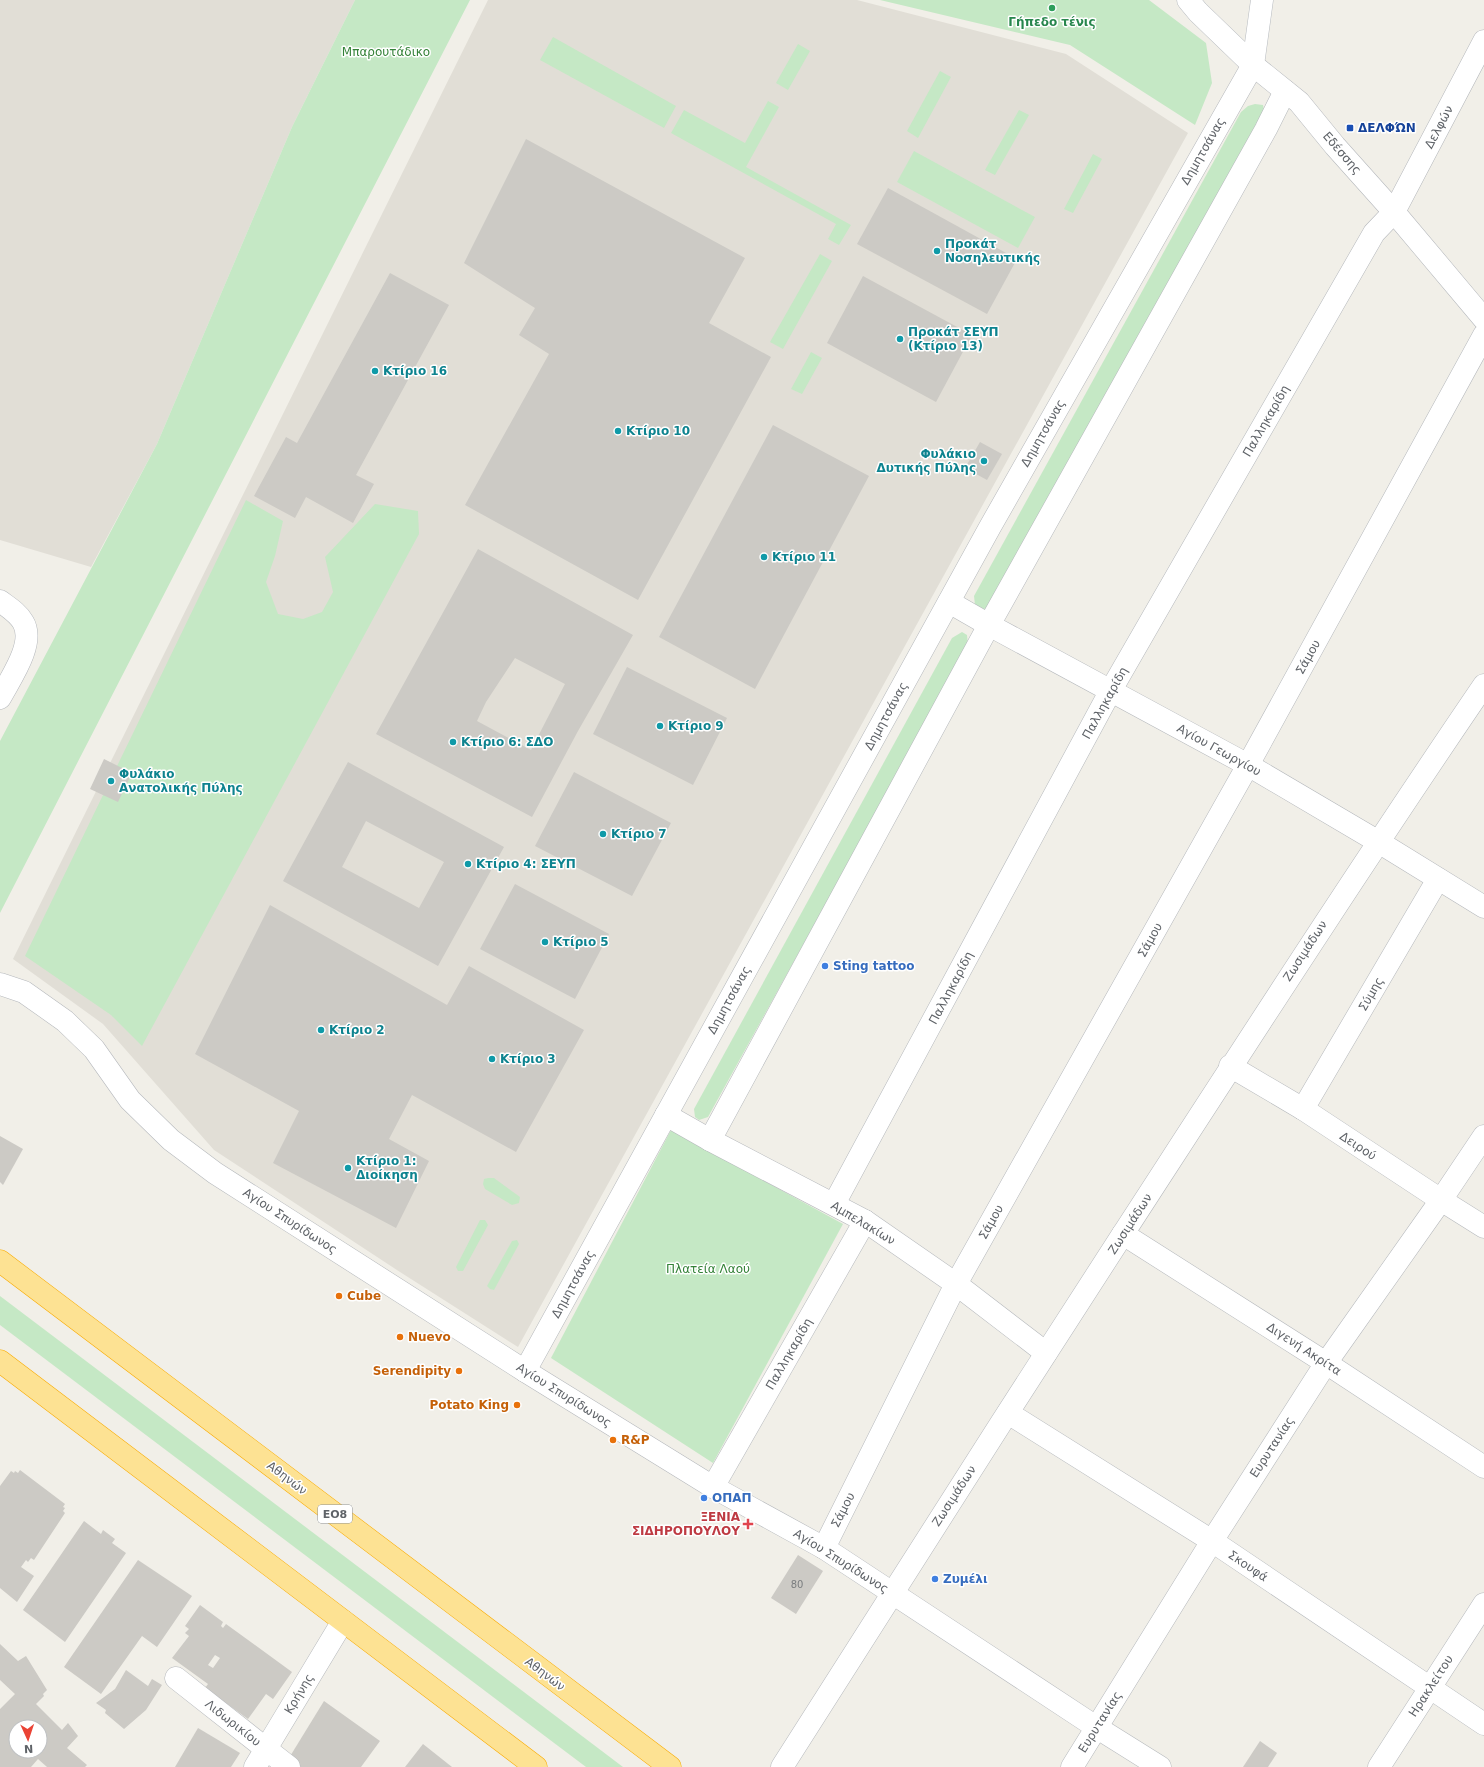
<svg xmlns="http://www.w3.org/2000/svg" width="1484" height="1767" font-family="'DejaVu Sans',sans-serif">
<rect width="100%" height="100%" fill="#f1efe8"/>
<g fill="#e1ded6">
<path d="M0,0H355L292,127L157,444L91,567L0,540Z"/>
<path d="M488,0H857L1066,54L1188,133L518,1347L400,1272L214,1150L103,1024L13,959Z"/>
</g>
<g fill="#c5e8c5">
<path d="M355,0H470L0,913V741L157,444L292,127Z"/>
<path d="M880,0H1149L1206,43L1212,83L1195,125L1070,45Z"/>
<path d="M553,37L676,106L664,128L540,60Z"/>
<path d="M798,44L810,51L788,90L776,83Z"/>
<path d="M940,71L951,77L918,138L907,131Z"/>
<path d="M768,101L779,107L746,167L851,225L839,245L828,239L836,224L671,133L684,110L745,143Z"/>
<path d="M1255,104L1263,105L1264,110L988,608L984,609L975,605L974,596L1241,112L1248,106Z"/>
<path d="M1019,110L1029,115L995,175L985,170Z"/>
<path d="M914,151L1035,217L1018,248L897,182Z"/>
<path d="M1093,154L1102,159L1073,213L1064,209Z"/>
<path d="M820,254L832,261L783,349L770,342Z"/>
<path d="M811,352L822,358L802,394L791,389Z"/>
<path d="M246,500L283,521L275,556L266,582L278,614L303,619L322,612L333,592L325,557L375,504L418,511L419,534L142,1046L111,1015L25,956Z"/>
<path d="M962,632L967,635L968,646L708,1117L699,1120L695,1117L694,1109L952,638Z"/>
<path d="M671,1130L843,1224L713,1463L551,1358Z"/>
<path d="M488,1178H494L520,1197L519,1203L512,1205L485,1189L483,1184L484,1179Z"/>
<path d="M480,1220H485L488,1225L463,1271H458L456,1267Z"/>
<path d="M517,1240L519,1244L494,1290L490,1289L487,1286L512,1241Z"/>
<path d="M0,1296L623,1767H586L0,1325Z"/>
</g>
<g fill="#cccac5" fill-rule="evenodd">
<path d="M526,139L745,258L709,323L771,357L638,600L465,505L549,354L519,335L535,308L464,263Z"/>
<path d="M888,188L1017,259L987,314L857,244Z"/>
<path d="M390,273L449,305L356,475L374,484L353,523L306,497L295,518L254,496L286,437L297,443Z"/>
<path d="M863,276L972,335L936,402L827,343Z"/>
<path d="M773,425L869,476L755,689L659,637Z"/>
<path d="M980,442L1002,454L987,480L965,468Z"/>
<path d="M478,549L633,635L578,731L532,817L376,734ZM515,658L565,684L531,750L477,721L486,702Z"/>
<path d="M627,667L727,718L693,785L593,734Z"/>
<path d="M104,759L132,773L118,802L90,789Z"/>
<path d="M348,762L504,847L438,966L283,881ZM366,821L444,862L419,908L342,867Z"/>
<path d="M574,772L671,823L632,896L535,846Z"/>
<path d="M515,884L609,934L575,999L480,949Z"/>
<path d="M270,905L447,1005L469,966L584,1030L516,1152L412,1095L389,1139L429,1161L396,1228L273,1163L299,1111L195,1054Z"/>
<path d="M0,1136L23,1149L3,1185L0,1182Z"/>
<path d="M20,1470L65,1504L63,1507L65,1508L63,1511L65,1513L34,1560L31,1558L28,1562L26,1560L21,1567L34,1576L17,1602L0,1588V1486L11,1471L14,1473L15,1471L18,1473Z"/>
<path d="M84,1521L101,1534L103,1530L115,1539L112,1543L126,1553L65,1642L23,1610Z"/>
<path d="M798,1555L823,1571L796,1614L771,1598Z"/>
<path d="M138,1560L192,1596L157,1647L142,1636L101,1694L64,1667Z"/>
<path d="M200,1605L223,1622L221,1626L223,1628L226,1624L292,1672L273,1699L266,1694L248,1719L205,1688L208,1684L172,1658L189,1636L185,1633L189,1629L185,1626ZM215,1655L220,1658L213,1668L208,1665Z"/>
<path d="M0,1644L18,1661L26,1656L47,1690L43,1694L44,1696L36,1704L62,1730L68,1723L78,1736L67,1748L87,1765L85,1767H47L38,1759L31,1767H0V1709L15,1694L0,1680ZM16,1727H40V1751H16Z"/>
<path d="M126,1670L148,1686L152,1679L162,1685L146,1710L124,1729L105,1713L106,1710L96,1703L115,1689Z"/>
<path d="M324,1701L380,1741L361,1767H301L289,1758Z"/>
<path d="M198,1728L240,1753L231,1767H175Z"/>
<path d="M1260,1741L1277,1753L1268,1767H1243Z"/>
<path d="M423,1744L452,1767H405Z"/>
</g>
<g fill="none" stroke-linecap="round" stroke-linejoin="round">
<g stroke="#b5b8bc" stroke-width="23">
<g id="street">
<path d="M0,601C8,607 18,613 23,622C36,643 10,679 0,698"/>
<path d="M949,602L989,625L1248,765L1377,841L1484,907"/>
<path d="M0,984L24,992L65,1021L94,1049L130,1100L171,1140L215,1173L525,1371L713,1487L824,1548L1096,1727L1160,1767"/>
<path d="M1230,1066L1303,1109L1441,1200L1484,1227"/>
<path d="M1303,1109L1438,879"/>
<path d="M666,1115L710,1140L865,1221L956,1284L1046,1353"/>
<path d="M710,1140L989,625L1266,129L1285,91"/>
<path d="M834,1204L1111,690L1374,233L1394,212L1484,41"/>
<path d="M1123,1234L1326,1363L1484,1467"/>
<path d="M525,1371L990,527L1253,65L1299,102L1335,146L1394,212L1484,319"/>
<path d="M1008,1413L1212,1541L1484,1724"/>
<path d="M713,1487L865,1221"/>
<path d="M824,1548L956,1284L1248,765L1484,335"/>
<path d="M176,1678L289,1767"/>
<path d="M255,1767L343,1621"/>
<path d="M782,1767C894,1590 1007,1413 1121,1237C1241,1052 1360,867 1484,685"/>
<path d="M1072,1767L1212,1541L1326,1363L1441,1200L1484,1136"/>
<path d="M1379,1767L1484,1604"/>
</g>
</g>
<g stroke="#b6babf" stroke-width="23">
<g id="secondary">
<path d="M1188,0L1198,12L1253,65"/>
<path d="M1253,65L1262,0"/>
</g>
</g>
<g stroke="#f9ab00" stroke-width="23">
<g id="highway">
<path d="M0,1261L670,1767"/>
<path d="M0,1361L536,1767"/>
</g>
</g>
<use href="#street" stroke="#fff" stroke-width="22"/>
<use href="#secondary" stroke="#fff" stroke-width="22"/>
<use href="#highway" stroke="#fde293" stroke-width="22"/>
</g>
<circle fill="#2e9e5b" stroke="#fff" stroke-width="1.5" cx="1052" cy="8" r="4"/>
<rect fill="#1a4fb4" stroke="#fff" stroke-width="1.5" x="1346" y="124" width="8" height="8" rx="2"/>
<g fill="#0f9aa8" stroke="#fff" stroke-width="1.5">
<circle cx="937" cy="251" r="4"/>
<circle cx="900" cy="339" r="4"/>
<circle cx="375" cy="371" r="4"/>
<circle cx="618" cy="431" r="4"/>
<circle cx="984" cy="461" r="4"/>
<circle cx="764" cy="557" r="4"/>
<circle cx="660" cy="726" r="4"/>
<circle cx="453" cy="742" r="4"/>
<circle cx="111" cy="781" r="4"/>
<circle cx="603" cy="834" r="4"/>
<circle cx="468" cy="864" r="4"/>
<circle cx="545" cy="942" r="4"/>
<circle cx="321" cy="1030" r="4"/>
<circle cx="492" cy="1059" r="4"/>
<circle cx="348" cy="1168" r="4"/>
</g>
<g fill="#3f7fe0" stroke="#fff" stroke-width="1.5">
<circle cx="825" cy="966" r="4"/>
<circle cx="704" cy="1498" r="4"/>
<circle cx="935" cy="1579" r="4"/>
</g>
<g fill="#e8710a" stroke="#fff" stroke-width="1.5">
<circle cx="339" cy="1296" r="4"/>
<circle cx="400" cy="1337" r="4"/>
<circle cx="459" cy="1371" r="4"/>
<circle cx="517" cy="1405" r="4"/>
<circle cx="613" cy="1440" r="4"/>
</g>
<path fill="#e0444e" stroke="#fff" stroke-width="1.5" d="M746 1518h4v4h4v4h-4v4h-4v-4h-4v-4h4z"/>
<g text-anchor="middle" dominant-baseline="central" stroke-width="3" stroke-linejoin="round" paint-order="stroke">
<g font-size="10" fill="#7a7d7f">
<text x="797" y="1584">80</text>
</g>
<rect fill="#fff" stroke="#8f9295" stroke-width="1" x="318" y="1505" width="34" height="18" rx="3"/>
<g font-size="11" font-weight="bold" fill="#5f6368">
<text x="335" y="1514">ΕΟ8</text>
</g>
<g font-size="12" font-weight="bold" fill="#27864d" stroke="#fff">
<text x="1052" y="22">Γήπεδο τένις</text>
</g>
<g font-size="12" fill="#348238" stroke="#fff">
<text x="386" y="52">Μπαρουτάδικο</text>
<text x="708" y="1269">Πλατεία Λαού</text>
</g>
<g font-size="12" fill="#5f6368" stroke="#fff">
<text transform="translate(1439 127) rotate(-62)">Δελφών</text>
<text transform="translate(1203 151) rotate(-60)">Δημητσάνας</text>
<text transform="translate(1342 153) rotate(49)">Εδέσσης</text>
<text transform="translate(1266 421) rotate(-60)">Παλληκαρίδη</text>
<text transform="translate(1043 433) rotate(-60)">Δημητσάνας</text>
<text transform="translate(1308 657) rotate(-61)">Σάμου</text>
<text transform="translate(1105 703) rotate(-61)">Παλληκαρίδη</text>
<text transform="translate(886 716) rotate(-61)">Δημητσάνας</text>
<text transform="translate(1219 750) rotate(29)">Αγίου Γεωργίου</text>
<text transform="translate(1150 940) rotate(-61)">Σάμου</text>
<text transform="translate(1305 951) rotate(-57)">Ζωσιμάδων</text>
<text transform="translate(951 988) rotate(-62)">Παλληκαρίδη</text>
<text transform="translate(1371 994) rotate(-60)">Σύμης</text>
<text transform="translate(729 1000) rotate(-61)">Δημητσάνας</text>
<text transform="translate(1358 1146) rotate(33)">Δειρού</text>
<text transform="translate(290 1221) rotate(33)">Αγίου Σπυρίδωνος</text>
<text transform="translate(991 1222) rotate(-61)">Σάμου</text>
<text transform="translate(863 1223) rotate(31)">Αμπελακίων</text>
<text transform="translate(1130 1224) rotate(-57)">Ζωσιμάδων</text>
<text transform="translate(573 1284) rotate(-61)">Δημητσάνας</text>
<text transform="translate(1304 1349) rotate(33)">Διγενή Ακρίτα</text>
<text transform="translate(789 1354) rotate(-60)">Παλληκαρίδη</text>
<text transform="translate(564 1395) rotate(32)">Αγίου Σπυρίδωνος</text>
<text transform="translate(1272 1447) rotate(-57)">Ευρυτανίας</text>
<text transform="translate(287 1478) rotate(37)">Αθηνών</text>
<text transform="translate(954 1496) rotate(-57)">Ζωσιμάδων</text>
<text transform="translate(843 1510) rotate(-63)">Σάμου</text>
<text transform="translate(841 1561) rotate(32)">Αγίου Σπυρίδωνος</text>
<text transform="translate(1248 1566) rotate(34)">Σκουφά</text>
<text transform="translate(545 1674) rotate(37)">Αθηνών</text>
<text transform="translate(1431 1686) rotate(-57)">Ηρακλείτου</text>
<text transform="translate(299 1694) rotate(-59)">Κρήνης</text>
<text transform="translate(1100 1722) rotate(-58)">Ευρυτανίας</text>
<text transform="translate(233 1723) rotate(38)">Λιδωρικίου</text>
</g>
<g font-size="12" font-weight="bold" fill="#164399" stroke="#fff" text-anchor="start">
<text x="1358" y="128">ΔΕΛΦΏΝ</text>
</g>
<g font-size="12" font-weight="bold" fill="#0d838f" stroke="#fff" text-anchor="start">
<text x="945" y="244">Προκάτ<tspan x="945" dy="14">Νοσηλευτικής</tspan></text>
<text x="908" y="332">Προκάτ ΣΕΥΠ<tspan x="908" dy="14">(Κτίριο 13)</tspan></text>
<text x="383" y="371">Κτίριο 16</text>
<text x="626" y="431">Κτίριο 10</text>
<text x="976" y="454" text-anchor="end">Φυλάκιο<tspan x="976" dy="14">Δυτικής Πύλης</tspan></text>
<text x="772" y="557">Κτίριο 11</text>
<text x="668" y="726">Κτίριο 9</text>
<text x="461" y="742">Κτίριο 6: ΣΔΟ</text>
<text x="119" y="774">Φυλάκιο<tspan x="119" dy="14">Ανατολικής Πύλης</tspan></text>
<text x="611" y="834">Κτίριο 7</text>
<text x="476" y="864">Κτίριο 4: ΣΕΥΠ</text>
<text x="553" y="942">Κτίριο 5</text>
<text x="329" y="1030">Κτίριο 2</text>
<text x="500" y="1059">Κτίριο 3</text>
<text x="356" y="1161">Κτίριο 1:<tspan x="356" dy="14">Διοίκηση</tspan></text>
</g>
<g font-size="12" font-weight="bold" fill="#366cbe" stroke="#fff" text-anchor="start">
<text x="833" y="966">Sting tattoo</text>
<text x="712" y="1498">ΟΠΑΠ</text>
<text x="943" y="1579">Ζυμέλι</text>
</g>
<g font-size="12" font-weight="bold" fill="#c56008" stroke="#fff" text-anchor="start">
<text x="347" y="1296">Cube</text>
<text x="408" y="1337">Nuevo</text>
<text x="451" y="1371" text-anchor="end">Serendipity</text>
<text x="509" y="1405" text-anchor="end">Potato King</text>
<text x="621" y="1440">R&amp;P</text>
</g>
<g font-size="12" font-weight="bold" fill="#be3a42" stroke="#fff" text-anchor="end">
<text x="740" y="1517">ΞΕΝΙΑ<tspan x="740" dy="14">ΣΙΔΗΡΟΠΟΥΛΟΥ</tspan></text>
</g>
</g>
<g transform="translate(28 1739) rotate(177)"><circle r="19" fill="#ffffff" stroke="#bfc1c3"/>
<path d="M0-3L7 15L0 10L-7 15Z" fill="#ea4335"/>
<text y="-6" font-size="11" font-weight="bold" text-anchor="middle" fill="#5f6368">N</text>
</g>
</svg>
